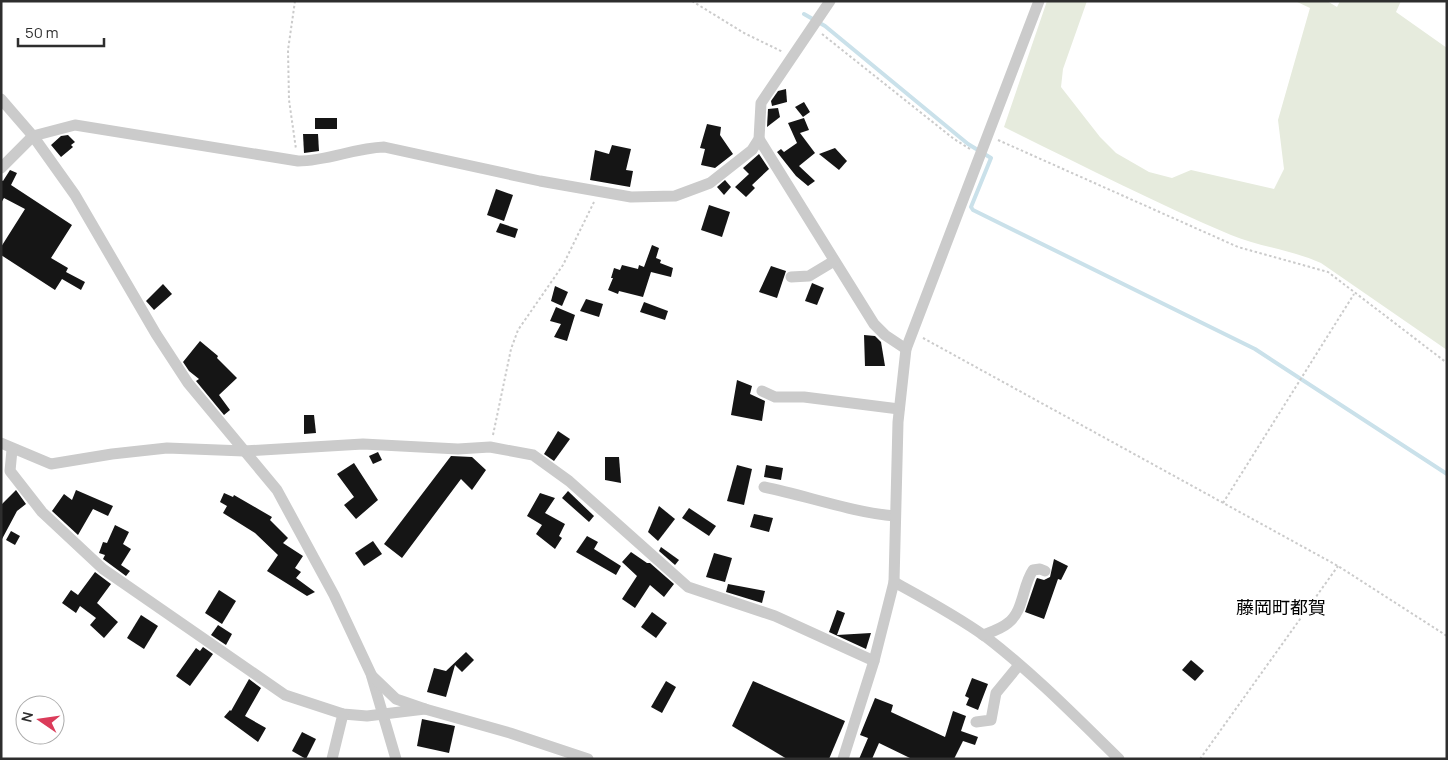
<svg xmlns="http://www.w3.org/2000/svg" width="1448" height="760" font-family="Manrope,'Noto Sans JP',sans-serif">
<rect width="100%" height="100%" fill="#fff"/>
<path fill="#e6ebdd" d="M1047,1H1087L1063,69L1061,87L1100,137L1116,153L1149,172L1172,178L1191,170L1274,189L1284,169L1278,120L1310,8L1295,1H1327L1337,7L1340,1H1401L1396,12L1447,48V350L1321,263C1292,250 1260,247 1231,235C1154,202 1079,164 1004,127Z"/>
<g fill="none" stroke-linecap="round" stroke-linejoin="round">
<path stroke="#cae1ea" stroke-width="4" d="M804,14L825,26L968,144L991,158L971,207L973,210L1255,349L1447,474"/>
</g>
<g fill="#151515">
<path d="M786,89L787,102L772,106L771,101L778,91Z"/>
<path d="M804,102L810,112L803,117L795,107Z"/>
<path d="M778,108L780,117L767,127L768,109Z"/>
<rect x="315" y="118" width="22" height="11"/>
<path d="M804,118L809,130L800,133L815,153L799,166L815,181L808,186L796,176L777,152L781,149L784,152L797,143L788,123Z"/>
<path d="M707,124L721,127L720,135L733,154L715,168L701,165L705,149L700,148Z"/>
<path d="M303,134H318L319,151L304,153Z"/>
<path d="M68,135L75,142L71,145L73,147L61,157L51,145L61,136Z"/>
<path d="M612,145L631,149L626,170L633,171L630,187L590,180L595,150L609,154Z"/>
<path d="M835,148L847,161L839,170L819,154Z"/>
<path d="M759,154L769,169L752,185L755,188L746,197L735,187L749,174L743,168Z"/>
<path d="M10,170L17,173L11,185L72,225L51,258L68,268L66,272L85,282L81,290L62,279L55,290L1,255V247L25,209L4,198L1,203V180L3,181Z"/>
<path d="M725,180L731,187L724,195L717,187Z"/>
<path d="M496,189L513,195L504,221L487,215Z"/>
<path d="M709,205L730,212L722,237L701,230Z"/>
<path d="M500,223L518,229L515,238L496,232Z"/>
<path d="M652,245L659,248L656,258L661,260L660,263L673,268L671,277L651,272L643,297L619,291L618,294L608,290L613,278H611L614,268L620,270L622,265L638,269L639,265L644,267Z"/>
<path d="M771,266L786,271L777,298L759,292Z"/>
<path d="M812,283L824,288L817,305L805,301Z"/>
<path d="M163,284L172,294L154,310L146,301Z"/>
<path d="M555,286L568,292L562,306L551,301Z"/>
<path d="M586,299L603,304L599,317L580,311Z"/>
<path d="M644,302L668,311L665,320L640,312Z"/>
<path d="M556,307L575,315L567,341L554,337L561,324L550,321Z"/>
<path d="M864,335L875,336L881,342L885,366H865Z"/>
<path d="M200,341L218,356L217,358L237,378L219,395L230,410L224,415L196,381L199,379L189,371L183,362Z"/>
<path d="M737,380L752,386L750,394L765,401L762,421L731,415Z"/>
<path d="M304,415H314L316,433L304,434Z"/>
<path d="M558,431L570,439L554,461L544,454Z"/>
<path d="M378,452L382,460L373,464L369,456Z"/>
<path d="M451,456L472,457L486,470L472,490L461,479L402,558L384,544Z"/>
<path d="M605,457H619L621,483L605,480Z"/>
<path d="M354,463L378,500L356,519L344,505L354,497L337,474Z"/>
<path d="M737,465L752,469L744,505L727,501Z"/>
<path d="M766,465L783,468L781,480L764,477Z"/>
<path d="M16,490L26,504L17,511L1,541V505Z"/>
<path d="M76,490L113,506L108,516L93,509L78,535L52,511L64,494L72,500Z"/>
<path d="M568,491L594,516L589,522L562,498Z"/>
<path d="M224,493L233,497L234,495L272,517L270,520L288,538L283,543L303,556L295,568L301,572L296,578L315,592L307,596L267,571L278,555L255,533L223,513L227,506L220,502Z"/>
<path d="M540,493L555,498L545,513L565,524L559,536L562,538L555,549L536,534L542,525L527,516Z"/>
<path d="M659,506L675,519L658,541L648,532Z"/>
<path d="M689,508L716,526L709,536L682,518Z"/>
<path d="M754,514L773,518L769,532L750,527Z"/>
<path d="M115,525L129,532L123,544L131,549L121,565L130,571L126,576L103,559L105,555L99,553L103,542L107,543Z"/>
<path d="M11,531L20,536L15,545L6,540Z"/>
<path d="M587,536L598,542L594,549L621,566L616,575L576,552Z"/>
<path d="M373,541L382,554L364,566L355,553Z"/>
<path d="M661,547L679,560L675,565L659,551Z"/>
<path d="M631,552L647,563H650L674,584L664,597L650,585L635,608L622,599L637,576L622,562Z"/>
<path d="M714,553L732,558L725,582L706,577Z"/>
<path d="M1054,559L1068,566L1061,580L1058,579L1044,619L1025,612L1036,580L1037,578L1044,580L1050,577Z"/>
<path d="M95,572L111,584L97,603L118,622L104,638L90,625L96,618L80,606L76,613L62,603L71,590L78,595Z"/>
<path d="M728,584L765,591L762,603L726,592Z"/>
<path d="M219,590L236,601L222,624L205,613Z"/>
<path d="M837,610L845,613L837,635L871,633L866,649L829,632Z"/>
<path d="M652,612L667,623L656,638L641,627Z"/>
<path d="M141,615L158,626L144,649L127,638Z"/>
<path d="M218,625L232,634L226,645L211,635Z"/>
<path d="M203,647L213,654L190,686L176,676L196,648L200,651Z"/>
<path d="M466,652L474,660L462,672L455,665L446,697L427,692L434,668L446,671Z"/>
<path d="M1191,660L1204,671L1195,681L1182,670Z"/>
<path d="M972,678L988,684L978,710L966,705L969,698L965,696Z"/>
<path d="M249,679L261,688L245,716L266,728L258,742L224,717L230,710L231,711Z"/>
<path d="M666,681L676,687L662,713L651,707Z"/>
<path d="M753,681L845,721L829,759H787L732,726Z"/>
<path d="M875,698L893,705L891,712L945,737L953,711L966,716L961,731L978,737L975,745L963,741L954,759H912L879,743L872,759H859L868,738L860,735Z"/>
<path d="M422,719L455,726L449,753L417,746Z"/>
<path d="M302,732L316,739L306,759L292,751Z"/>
</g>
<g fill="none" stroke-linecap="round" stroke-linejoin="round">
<g stroke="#cbcbcb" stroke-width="2" stroke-dasharray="2.5 2.5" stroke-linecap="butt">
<path d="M295,1L288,50L289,100L296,149"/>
<path d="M692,1L744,33L783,52"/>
<path d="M822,34L954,139L970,149"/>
<path d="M998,140L1238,247L1328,272L1447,363"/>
<path d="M923,338L1338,566L1447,636"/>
<path d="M493,435L511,349L518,330L563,265L594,202"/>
<path d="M1223,503L1354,294"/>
<path d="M1200,759L1338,566"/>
</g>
<g stroke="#cbcbcb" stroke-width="11">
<path d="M1,99L33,136L75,195L156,334L188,383L277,490L334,595L371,674L396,759"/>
<path d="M759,139L874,324L885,335L906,349"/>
<path d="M1,168L33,136L75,125L298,161C328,161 354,148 384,147L540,181L631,197L675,196L710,183L752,150L759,139L761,103L830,1"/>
<path d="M791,277L809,276L834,261"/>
<path d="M762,391L775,397H804L899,409"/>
<path d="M1,443L51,464L112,454L167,448L244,451L363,444L458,449L490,447L533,455L569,481L688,587L775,616L874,661"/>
<path d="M12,450L10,471L42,512L103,569L285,695L343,714L367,716L425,709L396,699L372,676"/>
<path d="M764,487C808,496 851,512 895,516"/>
<path d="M894,582C925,599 957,616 986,637C1034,674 1076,717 1119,759"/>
<path d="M983,635C991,632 1001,629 1008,623C1024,611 1022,586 1033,570L1040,569L1045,571"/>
<path d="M425,709L510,733L588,759"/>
<path d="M976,722L991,720L996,693L1019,665"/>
<path d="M332,759L343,714"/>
<path d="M843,759L874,661L894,582L898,422L906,349L1039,1"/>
</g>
</g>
<g text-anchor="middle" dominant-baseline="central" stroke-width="5" stroke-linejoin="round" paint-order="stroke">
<g font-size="18" fill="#000" stroke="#fff">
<text x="1281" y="607">藤岡町都賀</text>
</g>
</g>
<rect width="1448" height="760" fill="none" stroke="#2e2e2e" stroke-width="5"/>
<g transform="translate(40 720) rotate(283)"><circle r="24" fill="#ffffff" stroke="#ababab"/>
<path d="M0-4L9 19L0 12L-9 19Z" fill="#db3b5a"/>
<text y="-8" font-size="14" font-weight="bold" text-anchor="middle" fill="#2e2e2e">N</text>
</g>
<path d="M18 38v8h86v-8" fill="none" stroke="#2e2e2e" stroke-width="2.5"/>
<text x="25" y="38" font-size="15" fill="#2e2e2e" stroke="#ffffff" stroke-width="4" paint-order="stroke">50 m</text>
</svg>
